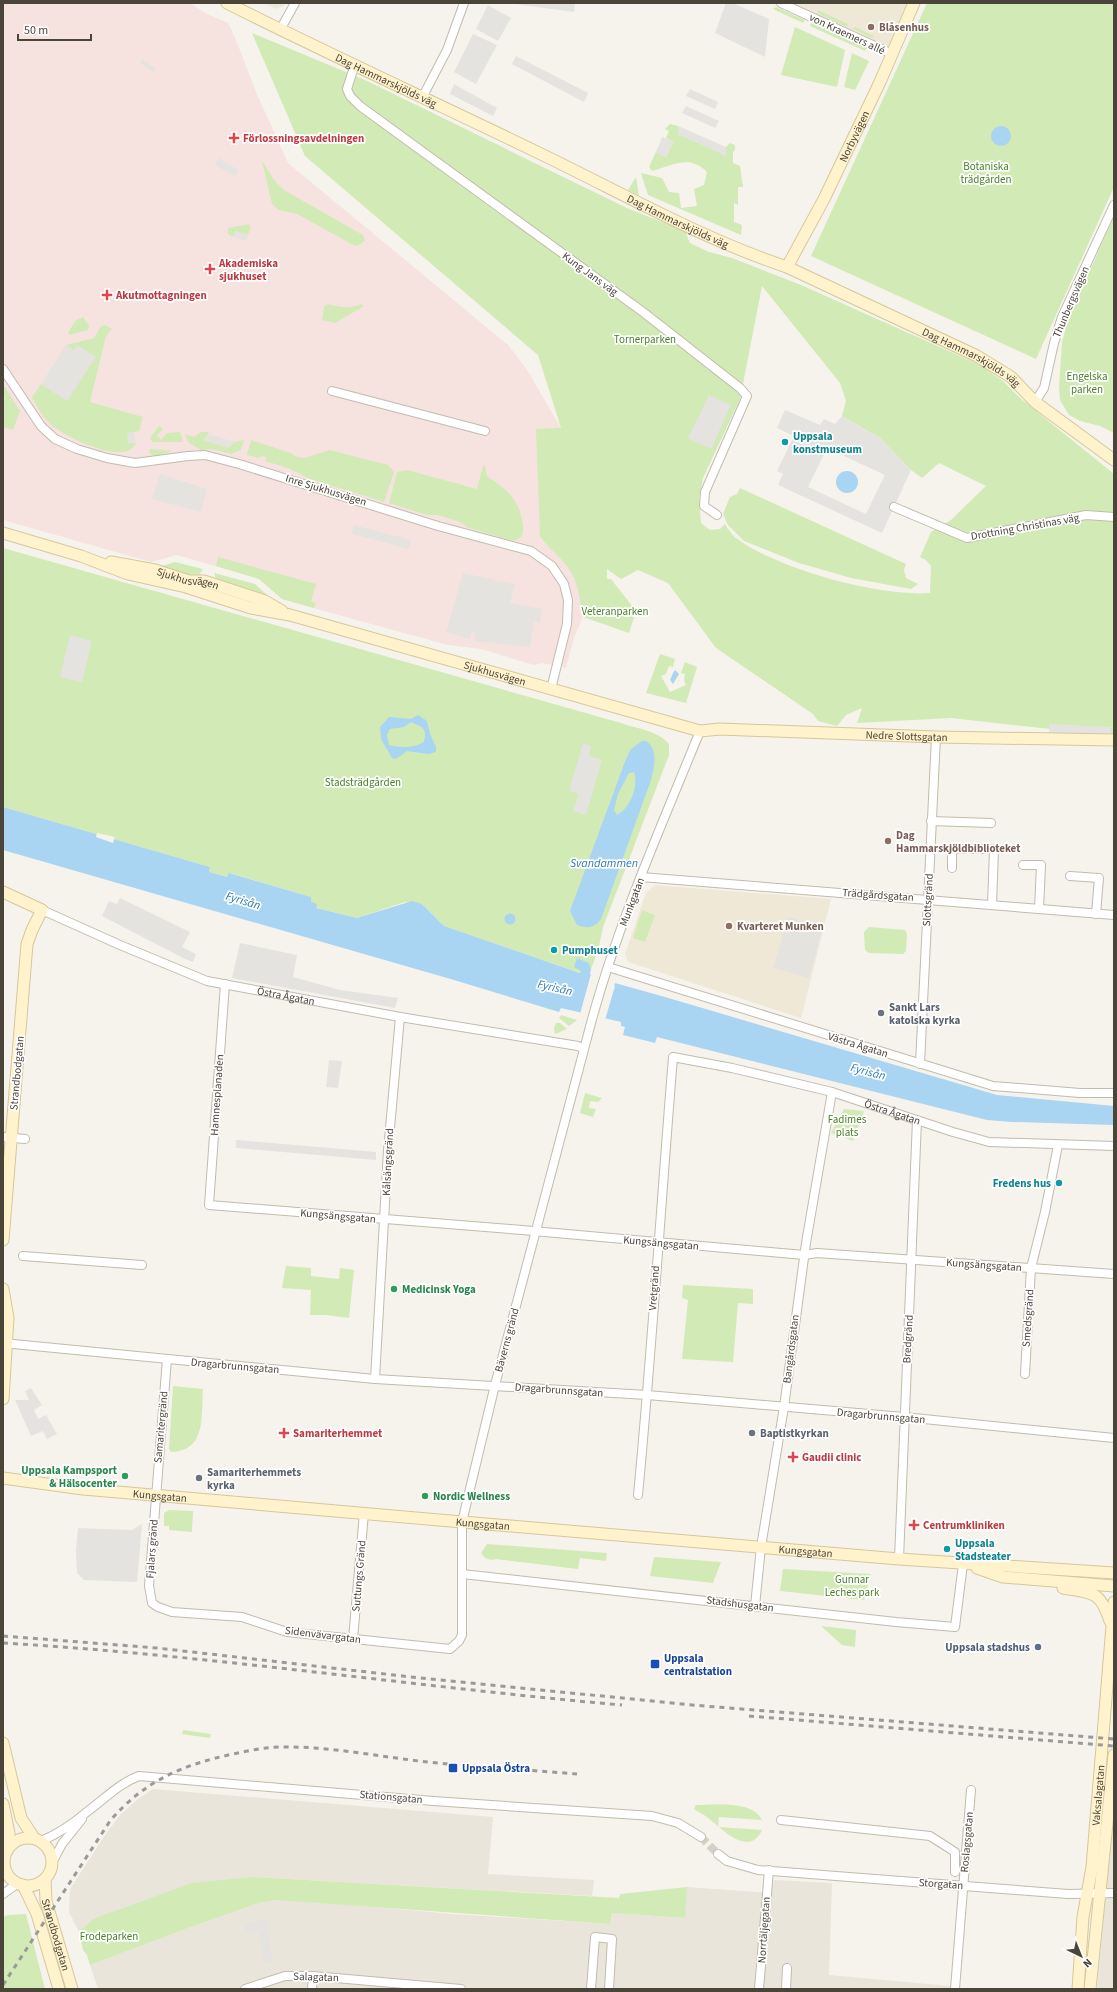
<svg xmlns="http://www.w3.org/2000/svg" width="1117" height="1992" font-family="'Source Sans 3',sans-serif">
<rect width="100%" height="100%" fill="#f6f3ec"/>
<g fill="#eae5da">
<path d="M153,1789L493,1817L488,1874L594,1880L592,1896L252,1877L93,1919L79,1932L69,1912L70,1889L105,1835L121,1814L138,1799Z"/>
<path d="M1114,1800V1989H1097Z"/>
<path d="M774,1880L832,1883L829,1975L951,1986V1989H98L90,1965L188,1928L259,1903L277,1900H299L452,1914L610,1924L612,1913L684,1918L687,1887L771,1893Z"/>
</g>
<g fill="#efe8d6">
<path d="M262,3H288L277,9Z"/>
<path d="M788,3H913L892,51Z"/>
<path d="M654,885L831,899L801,1018L628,962L625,954L646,893Z"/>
</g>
<path fill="#f6e3e0" d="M3,3H190L205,13L228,23L236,40L256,92L288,163L508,345L526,368L561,428L583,617L574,638L566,668L542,663L534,665L481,649L448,645L320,610L282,599L259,579L177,555L151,562L3,520Z"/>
<g fill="#d2eab5" fill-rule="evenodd">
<path d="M927,3H1114V187L1036,359L811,256Z"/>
<path d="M776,7L805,20L803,23L773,9Z"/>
<path d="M818,10L848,24L847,27L817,13Z"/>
<path d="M811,23L867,48L865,51L810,26Z"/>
<path d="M795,27L845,50L837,87L781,75Z"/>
<path d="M855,27L874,36L872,38L853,29Z"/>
<path d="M252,33L365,80L629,209L685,231L690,243L709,252L732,258L801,285L980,365L1003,381L1020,398L1114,474V736L951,718L857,723L862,708L846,715L837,726L818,721L813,714L716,648L668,583L638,570L621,579L607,569V579H611L636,611L629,633L583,617C580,602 579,585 571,572C563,559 549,549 540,536L536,429L561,428L538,355L305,156ZM762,286L840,383L846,401L842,416L880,438L911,470L922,478L939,463L986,486L951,520L931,532L920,557L926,560L931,566L930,593C879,597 777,569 736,538C732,535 728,529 725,524L720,529L710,530L701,523L699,498L703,478L740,399Z"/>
<path d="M852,53L869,61L855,90L844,87Z"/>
<path d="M670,124L678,126V134L726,155V147L730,143L735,145V150L733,152V163L740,166L743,187H738V205L734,203V222L742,225L741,235L648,195L641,173L662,178L669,192L679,193L681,208L697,206L694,189L704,185L707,172C690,154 673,165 652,171L649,167L656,152L666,157L673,142L666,138L669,131L665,129Z"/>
<path d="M262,161L274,180L284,190L363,235L365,240L361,244L355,246L297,214L279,210L272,204Z"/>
<path d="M636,177L639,196L628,190Z"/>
<path d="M1114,217V433L1100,426L1080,421L1069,415L1060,400L1059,387L1062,343L1068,319Z"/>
<path d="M249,224L251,227L248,235L235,231L233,237L228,234V228Z"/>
<path d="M328,304C341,307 349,309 361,304L364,306L335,323L322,320L324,306Z"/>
<path d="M83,317L89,325L88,330L70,335L68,333L75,321Z"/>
<path d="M105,325L112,329L106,336L90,402L143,417L139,431L134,432L128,443H137C134,446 131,450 127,451C108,458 62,435 49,423C42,415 36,406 32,397L41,384L68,401L77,345L74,350L66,345L94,338L101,326Z"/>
<path d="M3,384L20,411L13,430L3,427V404L5,397L3,396Z"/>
<path d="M159,426L163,429L157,435L161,440L167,433L180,432L183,442H152L150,438Z"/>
<path d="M201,432H209L204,440L228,448L235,442L244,440L241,450L231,454L212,449L201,450L188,442L185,434L194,437Z"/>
<path d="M251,440L291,453L297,457L304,458L330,450L388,465L394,472L384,502L310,479L288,468L265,461L266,457L262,456L258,458L247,455Z"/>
<path d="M150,449L173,451L155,456L149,453Z"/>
<path d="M483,466H485L487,476C507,489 521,501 523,527C524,535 521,539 513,541L469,528L460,522L438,515H427L389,503L397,472L407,470L477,489Z"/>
<path d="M740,488L906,564L904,570L906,578L918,584L911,589L851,578L799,563L744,541L728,525L723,514L730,497L737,494Z"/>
<path d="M3,548L621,723C637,729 657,730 669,744V755L603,927L598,951L591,969L589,963L581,973L444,926L422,904L405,902L357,918L316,908L311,902V897L230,873L227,877L209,872L210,867L3,807Z"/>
<path d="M218,557L316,584L311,601L316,603L314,608L282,599L259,579L216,566Z"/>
<path d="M175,562L203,569L197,578L156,568Z"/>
<path d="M214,573L255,584L267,595L219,582L216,579Z"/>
<path d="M660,654L675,659L673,667L669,666L666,674L661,676L670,692L686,685L684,680L685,674L681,673L685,662L697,667L686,703L646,693Z"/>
<path d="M642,910L655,915L645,942L633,938Z"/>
<path d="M869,927L905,930L907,934L906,951L903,954L869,953L865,950L864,932Z"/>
<path d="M561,1015L577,1020L569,1026L559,1018Z"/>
<path d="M556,1023H560L567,1029L555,1034L554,1028Z"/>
<path d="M585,1093L602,1098L598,1102L590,1101L589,1108L596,1109L593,1117L580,1113Z"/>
<path d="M844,1109L864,1111L853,1141L831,1133Z"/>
<path d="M286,1266L311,1268V1276L339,1279L340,1268L354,1270L349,1318L326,1315H310L311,1290L282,1288Z"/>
<path d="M683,1285L753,1289V1304L738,1303L733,1362L682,1359L688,1300L682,1298Z"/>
<path d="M173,1386L203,1389C201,1415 207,1451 171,1452L169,1449Z"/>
<path d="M169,1510L193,1511L192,1532L169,1530V1526H164V1513Z"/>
<path d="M487,1544L607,1553L606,1561L580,1558L578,1569L496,1559L491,1560L485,1558L481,1553Z"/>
<path d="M654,1557L721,1562L713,1583L650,1576Z"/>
<path d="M783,1569L871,1574L864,1600L780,1591Z"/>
<path d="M821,1626L856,1630L855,1647L842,1645Z"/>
<path d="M183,1730L211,1734L210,1738L182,1734Z"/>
<path d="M696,1805C715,1805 753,1800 762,1820L719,1817L718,1827L762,1830C749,1859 720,1827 707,1817C703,1814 698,1812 694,1809Z"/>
<path d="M252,1877L619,1898L620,1894L687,1887L685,1918L612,1913L610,1924L277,1900L259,1903L188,1928L90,1965L87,1955L83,1950L79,1932L93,1919L192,1883Z"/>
<path d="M26,1914L45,1989H3V1917L8,1915Z"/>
</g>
<g fill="#e5e3e0" fill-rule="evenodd">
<path d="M508,3H575L574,12Z"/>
<path d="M726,3H732L769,19L765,57L715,33Z"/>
<path d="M488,5L511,18L498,41L476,29Z"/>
<path d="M473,34L497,45L476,84L454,72Z"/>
<path d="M516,56L588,93L584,102L512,64Z"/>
<path d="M142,59L155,68L153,72L140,63Z"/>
<path d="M454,84L497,108L493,116L450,94Z"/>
<path d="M690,89L718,102L715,109L686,96Z"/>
<path d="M686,106L719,121L715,128L682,113Z"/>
<path d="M678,126L726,147V156L678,134Z"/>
<path d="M662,137L673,142L666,157L656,152Z"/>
<path d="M219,158L238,170L235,176L215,165Z"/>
<path d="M235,231L248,235L246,241L233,237Z"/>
<path d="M66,345L74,350L77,345L96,357L67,401L41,384Z"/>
<path d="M709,395L731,405L711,449L688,438Z"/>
<path d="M785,410L820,425L824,419L835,424L842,416L880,438L911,470L882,533L778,485L783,474L777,471L794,436L777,428ZM827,448L885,475L866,514L808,487Z"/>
<path d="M134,432L135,442L128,443L127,433Z"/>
<path d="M208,434L235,442L228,448L203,440Z"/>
<path d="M160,474L207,489L201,512L152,499Z"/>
<path d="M354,525L411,540L409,549L352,534Z"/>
<path d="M463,573L515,584L510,603L542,609L540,623L534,622L530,647L474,641L475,633L472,632L470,639L446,632Z"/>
<path d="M70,635L92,641L82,682L60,677Z"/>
<path d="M1049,724L1111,727L1110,736L1049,733Z"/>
<path d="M583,743L591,746L589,756L602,760L586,815L573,811L579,794L569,791Z"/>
<path d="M120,898L190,932L182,947L196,954L193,962L185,959L102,916L109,901L117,904Z"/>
<path d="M788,917L823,927L809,978L773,968Z"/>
<path d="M240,943L297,955L293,977L340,990L398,998L395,1008L232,978Z"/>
<path d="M329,1060L342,1061L338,1088L326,1087Z"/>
<path d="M236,1140L376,1152V1160L236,1148Z"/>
<path d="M31,1388L42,1405L34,1410L38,1419L46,1415L57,1434L47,1439L43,1431L31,1436L15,1400H29L25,1391Z"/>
<path d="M142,1524L137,1582L84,1580L77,1573L76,1551L78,1528L132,1530Z"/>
<path d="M267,1919L273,1962L264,1963L258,1931L246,1933L244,1923Z"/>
</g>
<g fill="#a9d4f2" fill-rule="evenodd">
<circle cx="1001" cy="136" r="10"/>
<circle cx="847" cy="482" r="11"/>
<path d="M675,670L679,674L673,684L670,680L673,673Z"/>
<path d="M418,715L427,721L430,734L436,747V752L428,754L407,751L396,759L392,758L381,739L380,727L389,717L411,719ZM411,722C421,727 428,727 424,742C415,748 399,748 389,745L387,735L390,729L404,727Z"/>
<path d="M642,741H646C659,750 654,767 651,780L601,919C594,928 588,929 577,925L570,911L626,759L631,749ZM634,772C639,786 630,809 617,815L614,810L618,794L629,773Z"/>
<path d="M3,807L210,867L209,872L227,877L229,873L311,897V902L317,904L316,908L357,918L412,901L422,904L444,926L580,973L581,971L574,967L577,958L589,963L591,969L590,974L614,986L615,983L665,997L997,1095L1114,1106V1125L1013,1122L987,1120L657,1037L655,1043L623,1035L625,1027L621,1026V1022L561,1008L559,1012L454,980L3,850Z"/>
<circle cx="510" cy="919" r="5.5"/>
</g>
<g fill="#f6f3ec">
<path d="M97,833L115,837L113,843L96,837Z"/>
<path d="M591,974L615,986L605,1020L580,1014Z"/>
</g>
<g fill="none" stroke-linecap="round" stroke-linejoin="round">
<path stroke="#d4d0c8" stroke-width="8" stroke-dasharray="8 4" stroke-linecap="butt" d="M701,1837L718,1854"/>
<g stroke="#c2bbae" stroke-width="10">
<g id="street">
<path d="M781,3L892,54"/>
<path d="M280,30L295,3"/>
<path d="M355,64L347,89L350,96L360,106L643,312L740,388L747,396L705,492L704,506L717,515"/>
<path d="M423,96L447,50L464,3"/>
<path d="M3,369L41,426L55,439L77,449L107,458L135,463L188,456L205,455L239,464L438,526L531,551L552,566L564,584L568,600L567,624L551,689"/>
<path d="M332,391L485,431"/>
<path d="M1035,402L1044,388L1054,343L1062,317L1114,205"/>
<path d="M894,507L967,538L1086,515L1114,517"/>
<path d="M931,821L991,823"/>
<path d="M1023,865H1041L1039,909"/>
<path d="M952,868V849H994L992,905"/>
<path d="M1070,876L1099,878L1096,914"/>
<path d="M641,877L1114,915"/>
<path id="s1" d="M42,910L120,945L207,981L400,1017L578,1046L584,1049"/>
<path d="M608,967L993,1086L1080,1093H1114"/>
<path d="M225,984L209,1205L522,1230L804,1255L817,1253L1114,1274"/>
<path d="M920,1064L936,737"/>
<path d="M3,1137L25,1139"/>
<path d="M23,1256L142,1265"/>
<path d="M3,1343L375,1379L647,1395L904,1417L1114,1438"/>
<path d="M167,1359L149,1586L152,1603L158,1607L172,1612L242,1617L287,1632L450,1649L459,1641L462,1635V1522L495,1385L591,1023C618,923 661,827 700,731"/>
<path d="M1025,1374L1031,1268L1045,1212L1058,1145"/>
<path d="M375,1379L388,1150L400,1017"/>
<path id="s2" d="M638,1495C652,1349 661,1203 673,1057L732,1068L832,1092L953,1132L989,1142L1114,1146"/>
<path d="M899,1559L917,1120"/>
<path d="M462,1574L896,1622L955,1627L963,1564"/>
<path d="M755,1606L761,1547L784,1407L806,1243L832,1092"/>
<path d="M353,1639L364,1513"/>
<path d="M781,1820L930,1836L955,1852V1872"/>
<path d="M41,1841C58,1834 74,1823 88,1811C106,1798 118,1784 139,1776L433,1801L652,1816L678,1823L701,1837"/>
<path d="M718,1854L727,1861L758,1870L1068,1894L1114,1893"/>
<path d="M52,1863L62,1844L82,1819"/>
<path d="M3,1869L4,1865"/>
<path d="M3,1894L18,1883"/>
<path d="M245,1989L285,1976H313L461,1989"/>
<path d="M312,1989L313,1976"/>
<path d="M591,1989L595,1937L612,1939L609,1989"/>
<path d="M759,1989L769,1870"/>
<path d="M786,1989L787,1968"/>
<path d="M955,1989L971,1790"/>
</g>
</g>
<g stroke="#d6c79b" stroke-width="13">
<g id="secondary">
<path id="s3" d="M227,3C330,55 436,103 541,154C622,193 700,238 787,267L977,356L1011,377L1035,402L1114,460"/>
<path id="s4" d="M787,267L824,199L880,82L914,3"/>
<path id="s5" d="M3,533L81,556L128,574L186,587L251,608L290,615L700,731L720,729L936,737L1114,740"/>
<path id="s6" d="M111,562L155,570L189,581H204L265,601L282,611"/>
<path d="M3,892L42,910L32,930L27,944L3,1240"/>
<path d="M3,1289L8,1318L3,1399"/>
<path id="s7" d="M3,1478L83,1489L439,1520L899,1559L1114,1573"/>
<path d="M977,1568L1003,1577L1114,1586"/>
<path d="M1063,1588C1092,1593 1100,1590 1110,1621"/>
<path d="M3,1743L21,1818L34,1838"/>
<path d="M3,1804L9,1833V1847"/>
<circle cx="28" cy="1862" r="24"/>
<path id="s8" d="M45,1879L46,1901L72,1989"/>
<path d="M23,1885L37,1914L59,1989"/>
<path id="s9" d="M1078,1989L1083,1917L1092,1867L1114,1602"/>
<path d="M1090,1989L1114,1755"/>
</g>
</g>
<use href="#street" stroke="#fff" stroke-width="8"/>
<use href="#secondary" stroke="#fff3cd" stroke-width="11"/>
<g stroke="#9a9a9a" stroke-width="3" stroke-dasharray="5 5" stroke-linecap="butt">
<path d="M3,1636L157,1648L420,1678L692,1705L1114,1739"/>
<path d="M3,1643C210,1655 415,1687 622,1705"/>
<path d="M749,1716L1114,1746"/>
<path d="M3,1985L110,1821C144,1781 182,1765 233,1754C248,1751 264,1747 281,1747C330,1746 380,1757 428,1762C478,1767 527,1770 577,1774"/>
</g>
</g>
<g fill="#8d6e63" stroke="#fff" stroke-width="1.5">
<circle cx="871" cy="27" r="4"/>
<circle cx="888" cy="841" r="4"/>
<circle cx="729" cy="926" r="4"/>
</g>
<g fill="#e0444e" stroke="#fff" stroke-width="1.5">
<path d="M232 132h4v4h4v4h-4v4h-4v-4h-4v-4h4z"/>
<path d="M208 263h4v4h4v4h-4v4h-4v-4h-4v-4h4z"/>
<path d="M105 289h4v4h4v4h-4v4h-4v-4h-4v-4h4z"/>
<path d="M282 1427h4v4h4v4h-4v4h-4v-4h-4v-4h4z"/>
<path d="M791 1451h4v4h4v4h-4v4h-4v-4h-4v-4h4z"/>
<path d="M912 1519h4v4h4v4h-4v4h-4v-4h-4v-4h4z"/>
</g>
<g fill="#0f9aa8" stroke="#fff" stroke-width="1.5">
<circle cx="785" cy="442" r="4"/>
<circle cx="554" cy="950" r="4"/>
<circle cx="1059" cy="1183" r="4"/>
<circle cx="947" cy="1549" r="4"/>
</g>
<g fill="#6b7280" stroke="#fff" stroke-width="1.5">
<circle cx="881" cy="1013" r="4"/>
<circle cx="752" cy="1433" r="4"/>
<circle cx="199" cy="1478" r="4"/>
</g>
<g fill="#2e9e5b" stroke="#fff" stroke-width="1.5">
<circle cx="394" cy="1289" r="4"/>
<circle cx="125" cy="1476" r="4"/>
<circle cx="425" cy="1496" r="4"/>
</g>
<circle fill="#5c6f8a" stroke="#fff" stroke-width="1.5" cx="1038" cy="1647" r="4"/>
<g fill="#1a4fb4" stroke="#fff" stroke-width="1.5">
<rect x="650" y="1659" width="10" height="10" rx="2"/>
<rect x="448" y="1763" width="10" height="10" rx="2"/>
</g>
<g text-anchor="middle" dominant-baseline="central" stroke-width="3.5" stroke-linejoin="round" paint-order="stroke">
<g font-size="11" font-weight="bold" fill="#785e54" stroke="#fff" text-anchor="start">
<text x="879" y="27">Blåsenhus</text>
<text x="896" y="835">Dag<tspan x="896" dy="13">Hammarskjöldbiblioteket</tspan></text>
<text x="737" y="926">Kvarteret Munken</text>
</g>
<g font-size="11" fill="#4b4439" stroke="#fff">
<text transform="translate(847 34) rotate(25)">von Kraemers allé</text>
<text stroke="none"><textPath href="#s3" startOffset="177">Dag Hammarskjölds väg</textPath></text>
<text stroke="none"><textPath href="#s4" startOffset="147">Norbyvägen</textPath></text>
<text stroke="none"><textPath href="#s3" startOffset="501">Dag Hammarskjölds väg</textPath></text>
<text transform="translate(590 274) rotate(36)">Kung Jans väg</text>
<text transform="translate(1071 302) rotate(-67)">Thunbergsvägen</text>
<text stroke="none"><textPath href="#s3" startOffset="825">Dag Hammarskjölds väg</textPath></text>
<text transform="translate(326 490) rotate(17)">Inre Sjukhusvägen</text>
<text transform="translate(1025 527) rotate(-10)">Drottning Christinas väg</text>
<text stroke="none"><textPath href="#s6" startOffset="79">Sjukhusvägen</textPath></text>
<text stroke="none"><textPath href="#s5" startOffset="512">Sjukhusvägen</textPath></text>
<text stroke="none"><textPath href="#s5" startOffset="932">Nedre Slottsgatan</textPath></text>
<text transform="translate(878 895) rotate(4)">Trädgårdsgatan</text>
<text transform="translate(928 900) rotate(-87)">Slottsgränd</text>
<text transform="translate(632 902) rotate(-69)">Munkgatan</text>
<text stroke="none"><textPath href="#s1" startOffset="260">Östra Ågatan</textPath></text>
<text transform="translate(858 1045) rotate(17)">Västra Ågatan</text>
<text transform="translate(17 1073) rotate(-85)">Strandbodgatan</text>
<text transform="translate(217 1095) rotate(-86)">Hamnesplanaden</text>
<text stroke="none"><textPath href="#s2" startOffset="666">Östra Ågatan</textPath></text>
<text transform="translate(388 1162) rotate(-87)">Kålsängsgränd</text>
<text transform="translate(338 1216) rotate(5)">Kungsängsgatan</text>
<text transform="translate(661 1243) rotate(5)">Kungsängsgatan</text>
<text transform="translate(984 1265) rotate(4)">Kungsängsgatan</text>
<text transform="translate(654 1288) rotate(-86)">Vretgränd</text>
<text transform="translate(1028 1318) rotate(-86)">Smedsgränd</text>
<text transform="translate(908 1339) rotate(-87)">Bredgränd</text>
<text transform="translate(507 1340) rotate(-75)">Bäverns gränd</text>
<text transform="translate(791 1349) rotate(-83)">Bangårdsgatan</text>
<text transform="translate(235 1366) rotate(5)">Dragarbrunnsgatan</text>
<text transform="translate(559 1390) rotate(4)">Dragarbrunnsgatan</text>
<text transform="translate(881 1416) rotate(5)">Dragarbrunnsgatan</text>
<text transform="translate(161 1427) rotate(-85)">Samaritergränd</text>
<text stroke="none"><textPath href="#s7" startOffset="158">Kungsgatan</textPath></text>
<text stroke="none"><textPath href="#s7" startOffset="482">Kungsgatan</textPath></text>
<text transform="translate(152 1549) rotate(-86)">Fjalars gränd</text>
<text stroke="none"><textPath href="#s7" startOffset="806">Kungsgatan</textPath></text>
<text transform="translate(359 1576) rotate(-85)">Suttungs Gränd</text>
<text transform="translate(740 1604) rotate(7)">Stadshusgatan</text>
<text transform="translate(323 1635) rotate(7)">Sidenvävargatan</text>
<text stroke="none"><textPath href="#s9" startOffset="195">Vaksalagatan</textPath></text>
<text transform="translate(391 1797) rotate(5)">Stationsgatan</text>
<text transform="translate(967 1842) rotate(-85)">Roslagsgatan</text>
<text transform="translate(941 1884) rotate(4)">Storgatan</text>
<text transform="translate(764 1930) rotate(-86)">Norrtäljegatan</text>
<text stroke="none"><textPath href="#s8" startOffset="57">Strandbodgatan</textPath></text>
<text transform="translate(316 1977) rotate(2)">Salagatan</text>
</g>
<g font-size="11" font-weight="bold" fill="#be3a42" stroke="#fff" text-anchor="start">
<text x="243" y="138">Förlossningsavdelningen</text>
<text x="219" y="263">Akademiska<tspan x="219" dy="13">sjukhuset</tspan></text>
<text x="116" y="295">Akutmottagningen</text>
<text x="293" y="1433">Samariterhemmet</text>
<text x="802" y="1457">Gaudii clinic</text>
<text x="923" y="1525">Centrumkliniken</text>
</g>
<g font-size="11" fill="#4a7f2a" stroke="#fff">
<text x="986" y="166">Botaniska<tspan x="986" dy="13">trädgården</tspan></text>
<text x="645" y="339">Tornerparken</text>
<text x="1087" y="376">Engelska<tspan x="1087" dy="13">parken</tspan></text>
<text x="615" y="611">Veteranparken</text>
<text x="363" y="782">Stadsträdgården</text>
<text x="847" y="1119">Fadimes<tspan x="847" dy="13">plats</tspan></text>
<text x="852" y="1579">Gunnar<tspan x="852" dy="13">Leches park</tspan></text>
<text x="109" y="1936">Frodeparken</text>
</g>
<g font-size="11" font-weight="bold" fill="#0d838f" stroke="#fff" text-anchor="start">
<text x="793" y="436">Uppsala<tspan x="793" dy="13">konstmuseum</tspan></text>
<text x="562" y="950">Pumphuset</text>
<text x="1051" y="1183" text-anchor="end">Fredens hus</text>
<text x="955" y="1543">Uppsala<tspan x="955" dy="13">Stadsteater</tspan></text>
</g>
<g font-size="11" font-weight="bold" fill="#5b616d" stroke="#fff" text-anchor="start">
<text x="889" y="1007">Sankt Lars<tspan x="889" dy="13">katolska kyrka</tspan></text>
<text x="760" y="1433">Baptistkyrkan</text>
<text x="207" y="1472">Samariterhemmets<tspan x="207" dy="13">kyrka</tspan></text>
</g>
<g font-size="11" font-weight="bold" fill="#27864d" stroke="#fff" text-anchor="start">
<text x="402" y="1289">Medicinsk Yoga</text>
<text x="117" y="1470" text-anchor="end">Uppsala Kampsport<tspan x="117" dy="13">&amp; Hälsocenter</tspan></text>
<text x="433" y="1496">Nordic Wellness</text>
</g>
<g font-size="11" font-weight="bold" fill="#4e5e75" stroke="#fff" text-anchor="end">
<text x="1030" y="1647">Uppsala stadshus</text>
</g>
<g font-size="11" font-weight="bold" fill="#164399" stroke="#fff" text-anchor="start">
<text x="664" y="1658">Uppsala<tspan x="664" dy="13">centralstation</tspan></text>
<text x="462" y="1768">Uppsala Östra</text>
</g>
<g font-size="12" font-style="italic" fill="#2e7ab2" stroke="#fff">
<text x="604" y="863">Svandammen</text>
<text transform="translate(243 901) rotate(17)">Fyrisån</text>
<text transform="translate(555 988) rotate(13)">Fyrisån</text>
<text transform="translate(868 1072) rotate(15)">Fyrisån</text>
</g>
</g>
<rect width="1117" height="1992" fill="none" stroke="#4b4439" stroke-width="8"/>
<g transform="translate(1081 1956) rotate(137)" stroke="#ffffff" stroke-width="3" paint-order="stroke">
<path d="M0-3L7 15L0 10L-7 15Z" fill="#4b4439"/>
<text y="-6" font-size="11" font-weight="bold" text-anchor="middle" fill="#4b4439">N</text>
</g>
<path d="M18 34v6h73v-6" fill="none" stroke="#4b4439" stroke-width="2"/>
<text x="24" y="34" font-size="12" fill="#4b4439" stroke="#ffffff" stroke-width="3" paint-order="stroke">50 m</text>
</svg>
